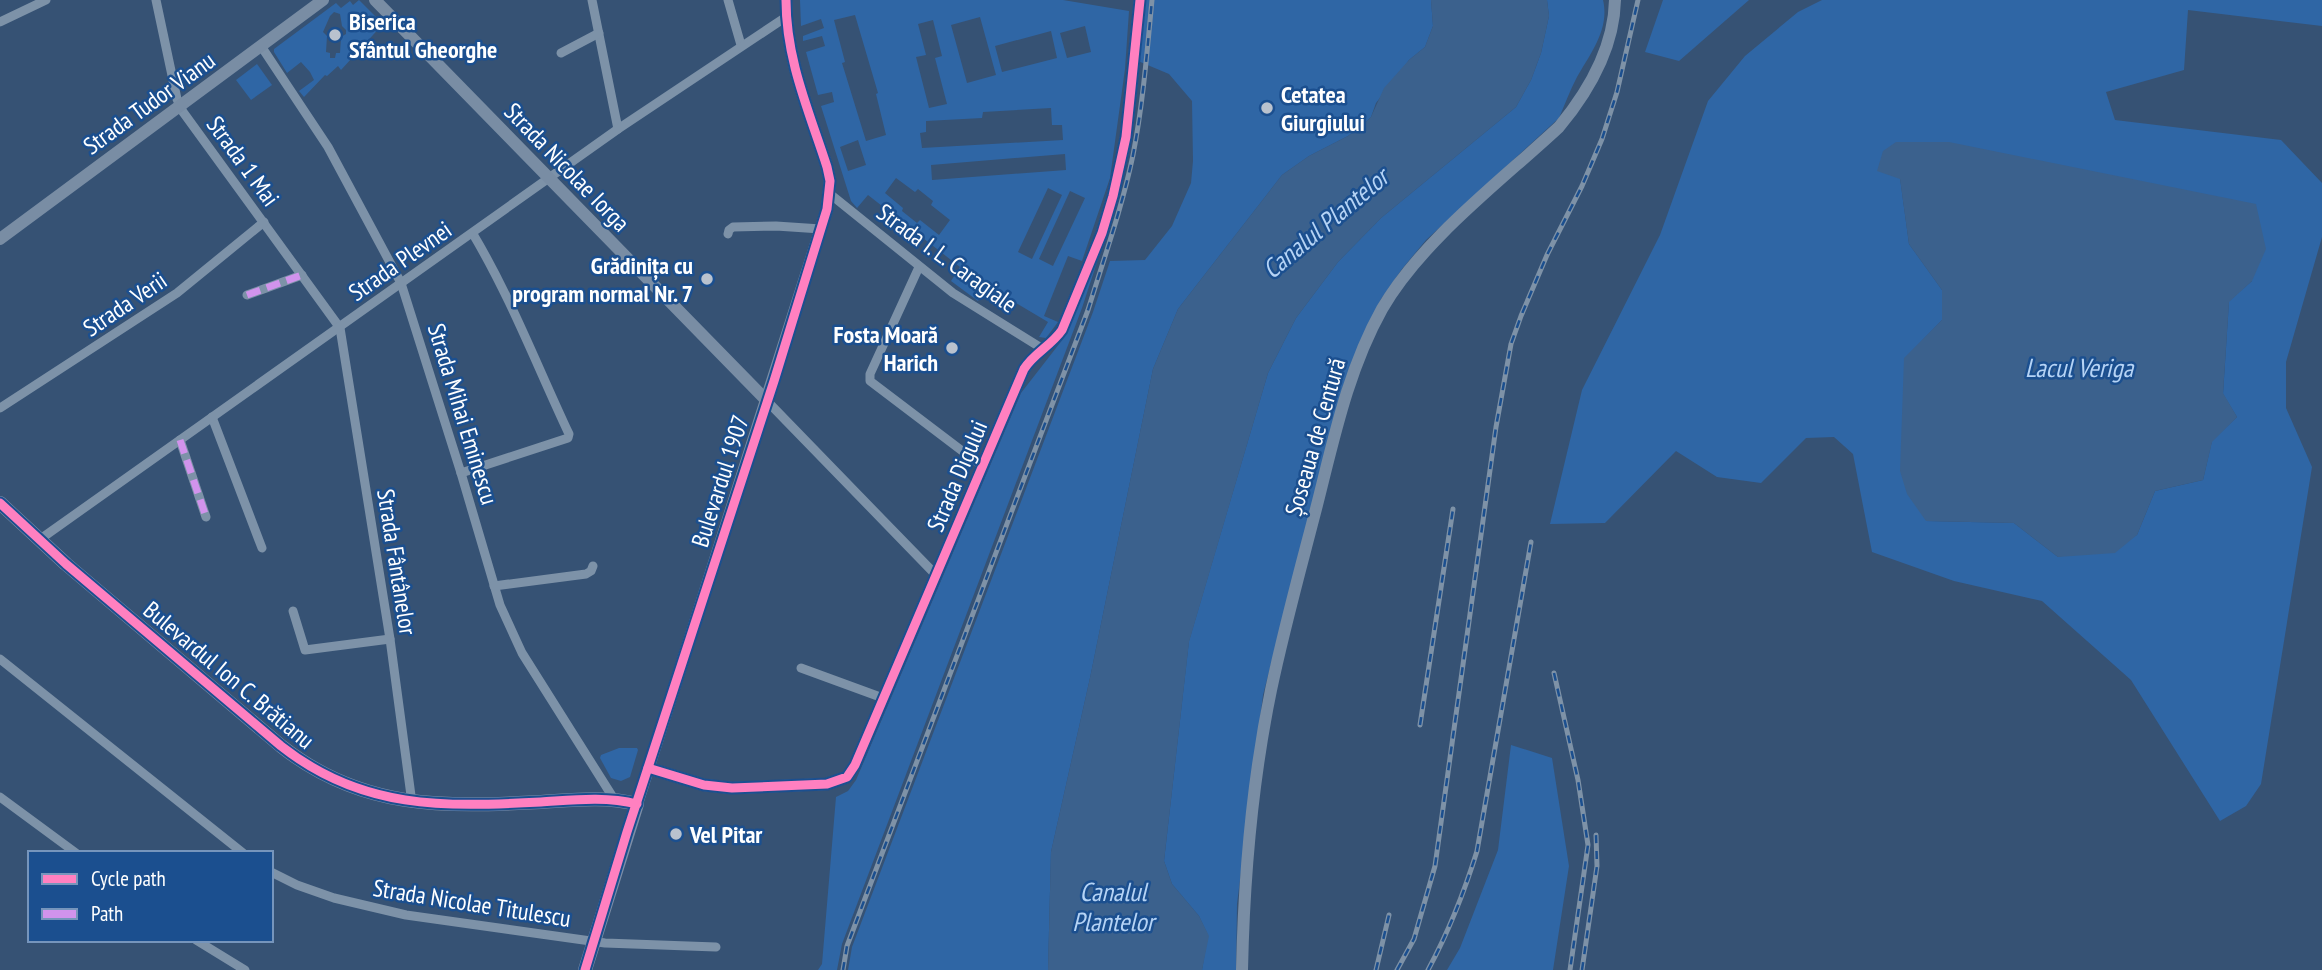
<svg xmlns="http://www.w3.org/2000/svg" width="2322" height="970" font-family="'PT Sans Narrow',sans-serif">
<rect width="100%" height="100%" fill="#365274"/>
<g fill="#2f66a5" fill-rule="evenodd">
<path d="M359,0L383,24L341,70L338,66L327,76L325,75L304,97L299,91L314,80L310,72L301,62L287,73L274,52V49L336,3L341,8L350,1L353,5ZM334,12L340,14L342,26L346,30V34L341,37L340,53H336L335,58H330V53L326,52L327,36L323,32L330,16Z"/>
<path d="M800,0H1063L1129,11L1125,69L1110,178L1082,261L1068,256L1044,316L1058,322L1046,338L1039,337L1048,322L987,286L978,301L951,281L960,267L868,195L857,208L851,201L821,106L834,102L832,92L818,95L806,52L825,46L822,36L803,41V36L824,28L821,19L801,26ZM855,15L878,93L876,94L886,135L866,141L842,63L845,62L834,20ZM980,17L996,75L967,83L951,25ZM933,20L942,56L935,58L947,104L929,108L916,57L926,55L918,24ZM1085,26L1091,52L1067,58L1060,33ZM1051,31L1057,58L1002,72L995,46ZM1051,108L1052,125H1062L1063,140L922,148L920,133L926,132V121L982,118L983,112ZM858,140L866,165L848,171L840,147ZM1065,154L1066,170L932,180L931,165ZM896,178L915,192L918,189L933,201L931,205L950,220L939,235L920,220L917,223L902,211L903,208L885,193ZM1048,188L1062,195L1032,259L1018,252ZM1070,191L1085,198L1053,266L1039,259Z"/>
<path d="M1145,0H1431L1433,26L1425,47L1409,60L1376,103L1371,117L1365,123L1348,136L1309,156L1282,175L1178,309L1153,369L1090,678L1051,852L1048,970H848L852,947L1093,312L1110,261L1145,260L1172,226L1191,183L1193,161L1192,101L1169,74L1138,61Z"/>
<path d="M1547,0H1603C1610,29 1590,54 1577,77C1570,90 1565,104 1559,118L1426,240L1402,269L1381,299L1343,386L1263,695L1237,904L1236,970H1202L1208,935L1199,916L1172,884L1164,861L1189,641L1268,373L1296,318L1338,262L1381,218L1516,107L1531,80L1541,53L1549,16Z"/>
<path d="M1663,0H1749L1679,61L1645,52Z"/>
<path d="M1822,0H2322V26L2188,10L2184,70L2106,92L2115,120L2281,140L2322,183V237L2286,362V408L2312,467L2261,784L2246,806L2220,821L2131,680L2042,601L1954,581L1872,552L1853,454L1834,437L1806,438L1761,483L1717,477L1676,451L1605,523L1550,524L1582,390L1660,235L1708,101L1745,56L1798,12ZM1900,178L2252,281L2229,301L2223,394L2237,417L2212,441L2203,480L2155,491L2137,535L2058,557L2014,523L1927,521L1904,359L1942,320V290L1909,244Z"/>
<path d="M257,64L272,85L251,100L236,80Z"/>
<path d="M1095,259H1098L1082,308L842,944L837,970H818L822,964L836,797L848,791L856,780L1021,393L1063,339Z"/>
<path d="M1511,745L1552,758L1569,866L1553,970H1447L1460,948L1498,850Z"/>
<path d="M619,748H637L638,750L630,777L621,781L611,778L600,758L601,755Z"/>
</g>
<g fill="#3b618d">
<path d="M1431,0H1547L1549,16L1541,53L1531,80L1516,107L1381,218L1338,262L1296,318L1268,373L1189,642L1164,861L1172,884L1199,916L1209,936L1202,970H1048L1051,852L1090,678L1153,369L1178,309L1282,175L1309,156L1348,136L1365,123L1371,117L1384,88L1409,60L1425,47L1433,26Z"/>
<path d="M1896,142H1949L2256,204L2266,249L2252,281L2229,302L2223,393L2237,417L2212,442L2203,480L2155,491L2137,535L2115,553L2058,557L2014,523L1926,521L1907,494L1900,471L1904,358L1942,320V290L1909,244L1900,179L1877,171L1883,151Z"/>
</g>
<g fill="none" stroke-linecap="round" stroke-linejoin="round">
<g stroke="#7d92a8" stroke-width="9">
<path d="M156,0L177,99L183,112L340,328L390,639L412,803"/>
<path d="M592,0L618,129"/>
<path d="M728,0L741,45"/>
<path d="M0,22L46,0"/>
<path d="M261,46L328,147L401,283L461,473L500,605L522,653L614,799"/>
<path d="M561,53L599,33"/>
<path d="M830,194L953,293L1043,349"/>
<path d="M728,234L729,230L733,227L776,226L821,229"/>
<path d="M919,267L870,374V381L982,466"/>
<path d="M247,295L302,275"/>
<path d="M767,401L935,574"/>
<path d="M0,408L177,293L264,222"/>
<path d="M212,417L262,548"/>
<path d="M180,440L206,517"/>
<path d="M461,473L568,438L569,434C537,366 511,298 473,234"/>
<path d="M39,540L618,129L786,17"/>
<path d="M494,586L586,574L591,571L593,566"/>
<path d="M293,611L305,650L390,639"/>
<path d="M0,659L243,853"/>
<path d="M801,668L883,698"/>
<path d="M0,797L76,853"/>
<path d="M271,872L297,885L334,898L406,915L605,943L716,947"/>
<path d="M196,940L245,970"/>
</g>
<g stroke="#798da4" stroke-width="12">
<path d="M375,0L767,401"/>
<path d="M0,239L323,0"/>
<path d="M648,768L704,785L732,788L827,784L847,777L855,765L1024,369C1034,353 1051,346 1062,330L1102,233L1113,196L1126,137L1140,0"/>
<path d="M637,804L827,209L830,181L827,167C809,111 786,60 786,0"/>
<path d="M1242,970C1244,877 1252,782 1271,690C1284,628 1301,567 1317,505C1334,438 1348,370 1382,309C1422,240 1501,181 1559,127C1588,92 1614,47 1615,0"/>
</g>
<path stroke="#7d8ea7" stroke-width="14" d="M0,503L66,564L281,746C362,810 444,807 541,802C573,800 605,796 637,804L585,970"/>
<g stroke="#7e92a7" stroke-width="5">
<g id="rail">
<path d="M1554,673L1578,780L1588,845L1570,970"/>
<path d="M1420,725L1453,509"/>
<path d="M843,970L847,946L1088,310C1104,258 1122,208 1133,155C1143,104 1147,52 1152,0"/>
<path d="M1376,970L1389,915"/>
<path d="M1397,970L1414,939L1435,866L1496,427L1511,344L1521,316L1547,255L1582,186L1602,139L1617,92L1638,0"/>
<path d="M1428,970C1449,931 1464,893 1477,851L1531,542"/>
<path d="M1582,970L1597,866L1596,835"/>
</g>
</g>
<use href="#rail" stroke="#1b4f8f" stroke-width="2.5" stroke-dasharray="8" stroke-linecap="butt"/>
<g stroke="#d193ec" stroke-width="7" stroke-dasharray="14 7" stroke-linecap="butt">
<path d="M247,295L302,275"/>
<path d="M180,440L206,517"/>
</g>
<g stroke="#1b4f8f" stroke-width="13">
<g id="cycleway">
<path d="M0,503L66,564L281,746C362,810 444,807 541,802C573,800 605,796 637,804"/>
<path d="M648,768L704,785L732,788L827,784L847,777L855,765L1024,369C1034,353 1051,346 1062,330L1102,233L1113,196L1126,137L1140,0"/>
<path d="M585,970L627,832L774,381L827,209L830,181L827,167C809,111 786,60 786,0"/>
</g>
</g>
<use href="#cycleway" stroke="#ff80c0" stroke-width="9"/>
</g>
<g fill="#b9c2ce" stroke="#1b4f8f" stroke-width="2.5">
<circle cx="335" cy="35" r="7"/>
<circle cx="1267" cy="108" r="7"/>
<circle cx="707" cy="279" r="7"/>
<circle cx="952" cy="348" r="7"/>
<circle cx="676" cy="834" r="7"/>
</g>
<g text-anchor="middle" dominant-baseline="central" stroke-width="5" stroke-linejoin="round" paint-order="stroke">
<g font-size="24" font-weight="bold" fill="#fff" stroke="#1b4f8f" text-anchor="start">
<text x="349" y="21">Biserica<tspan x="349" dy="28">Sfântul Gheorghe</tspan></text>
<text x="1281" y="94">Cetatea<tspan x="1281" dy="28">Giurgiului</tspan></text>
<text x="693" y="265" text-anchor="end">Grădinița cu<tspan x="693" dy="28">program normal Nr. 7</tspan></text>
<text x="938" y="334" text-anchor="end">Fosta Moară<tspan x="938" dy="28">Harich</tspan></text>
<text x="690" y="834">Vel Pitar</text>
</g>
<g font-size="24" fill="#fff" stroke="#1b4f8f">
<text transform="translate(149 103) rotate(-36)">Strada Tudor Vianu</text>
<text transform="translate(243 161) rotate(54)">Strada 1 Mai</text>
<text transform="translate(567 167) rotate(46)">Strada Nicolae Iorga</text>
<text transform="translate(947 258) rotate(36)">Strada I. L. Caragiale</text>
<text transform="translate(400 261) rotate(-35)">Strada Plevnei</text>
<text transform="translate(125 304) rotate(-34)">Strada Verii</text>
<text transform="translate(463 414) rotate(73)">Strada Mihai Eminescu</text>
<text transform="translate(1315 437) rotate(-74)">Șoseaua de Centură</text>
<text transform="translate(957 476) rotate(-67)">Strada Digului</text>
<text transform="translate(720 481) rotate(-72)">Bulevardul 1907</text>
<text transform="translate(397 562) rotate(81)">Strada Fântânelor</text>
<text transform="translate(229 675) rotate(40)">Bulevardul Ion C. Brătianu</text>
<text transform="translate(472 903) rotate(9)">Strada Nicolae Titulescu</text>
</g>
<g font-size="26" font-style="italic" fill="#b5d3f5" stroke="#1b4f8f">
<text transform="translate(1325 223) rotate(-40)">Canalul Plantelor</text>
<text x="2079" y="367">Lacul Veriga</text>
<text x="1113" y="891">Canalul<tspan x="1113" dy="30">Plantelor</tspan></text>
</g>
</g>
<rect x="28" y="851" width="245" height="91" fill="#1b4f8f" stroke="#7695bc" stroke-width="2"/>
<rect x="42" y="874" width="35" height="10" fill="#ff80c0" stroke="#7695bc" stroke-width="2"/>
<text x="91" y="886" font-size="21" fill="#ffffff">Cycle path</text>
<rect x="42" y="909" width="35" height="10" fill="#d193ec" stroke="#7695bc" stroke-width="2"/>
<text x="91" y="921" font-size="21" fill="#ffffff">Path</text>
</svg>
